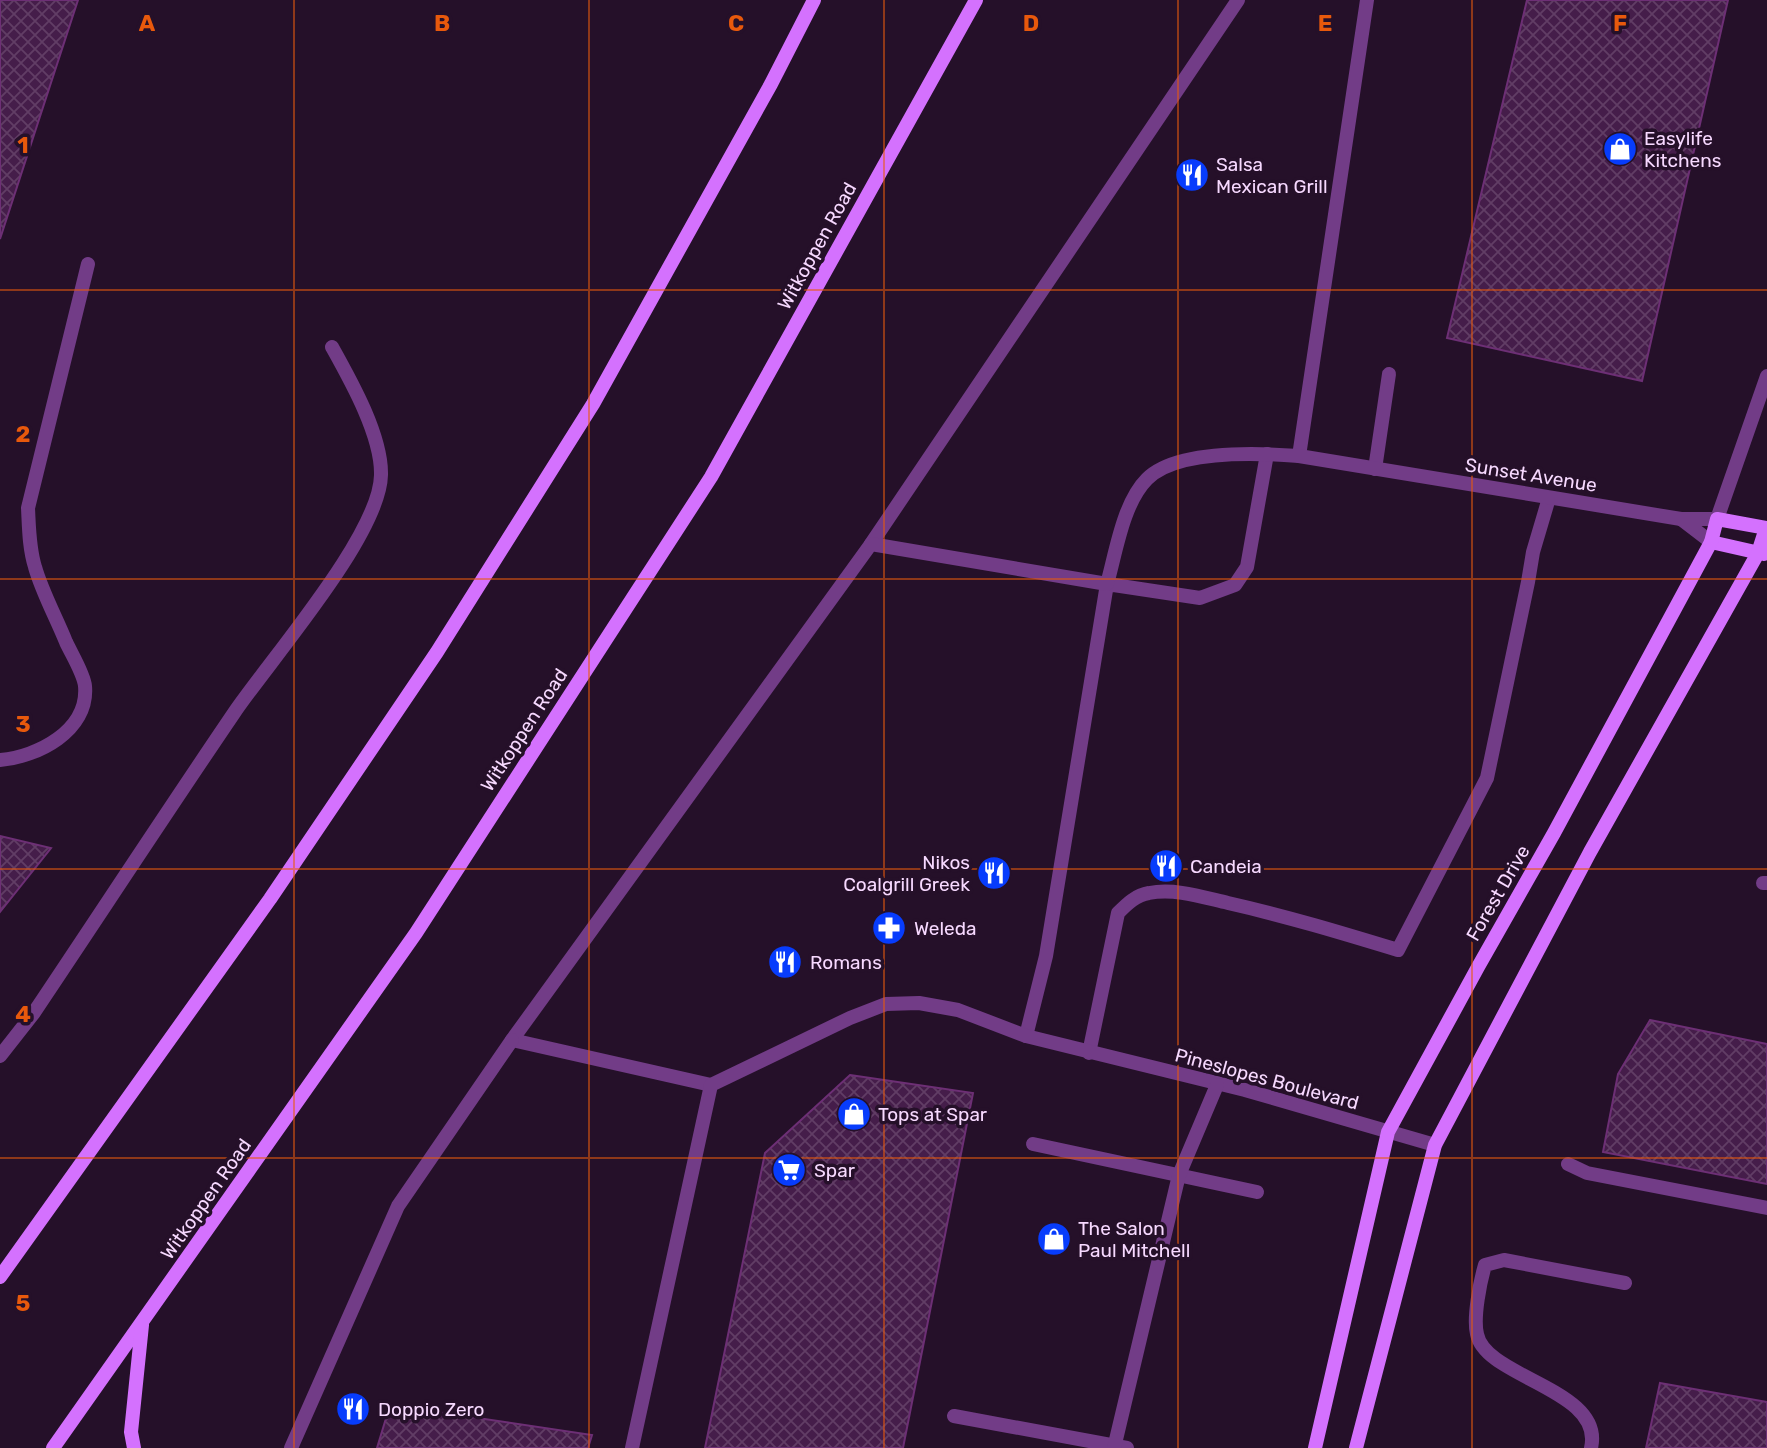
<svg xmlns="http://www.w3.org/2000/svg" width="1767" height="1448" font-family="Rubik,sans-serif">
<defs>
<pattern id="building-cross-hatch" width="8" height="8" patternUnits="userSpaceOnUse" patternTransform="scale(1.75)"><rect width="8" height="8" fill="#451d4a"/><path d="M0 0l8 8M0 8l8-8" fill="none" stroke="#613d65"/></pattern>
</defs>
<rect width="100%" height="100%" fill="#251029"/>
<g fill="url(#building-cross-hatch)" stroke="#6d2f75" stroke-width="2">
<path d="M0,0H78L0,239Z"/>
<path d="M1527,0H1728L1642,381L1447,338Z"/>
<path d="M0,836L51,848L0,912Z"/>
<path d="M1650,1020L1767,1044V1184L1603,1152L1618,1074Z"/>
<path d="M850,1075L973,1093L903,1448H705L765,1153Z"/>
<path d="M1660,1383L1767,1402V1448H1646Z"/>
<path d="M390,1405L592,1435L588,1448H377Z"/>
</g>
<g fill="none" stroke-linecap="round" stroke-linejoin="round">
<g stroke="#723c87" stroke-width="14">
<path d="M1299,456L1367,0"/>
<path d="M1375,469L1389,374"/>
<path d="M1681,519L1711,542"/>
<path d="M871,544L1238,0"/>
<path d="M0,760C37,757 89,731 85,686C84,674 71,653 66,642C56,617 42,592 35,567C29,548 29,527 28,508L88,264"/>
<path d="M1763,883H1767"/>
<path d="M1026,1036L1046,956L1107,584L1200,598L1235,585L1247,567L1267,454"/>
<path d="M1089,1053L1118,913C1127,904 1136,895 1149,893C1175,888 1202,897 1228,903C1286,916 1342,933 1398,950L1487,778L1528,582L1533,552L1549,498"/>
<path d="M0,1056L33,1014C100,914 166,813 234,713C270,660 380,535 381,475C382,436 351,381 332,347"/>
<path d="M711,1085L512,1040L871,544L1107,584C1116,552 1123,503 1147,479C1177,449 1259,453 1299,456L1681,519H1717"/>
<path d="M1033,1144L1257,1192"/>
<path d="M1568,1164L1587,1173L1767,1208"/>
<path d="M954,1416L1127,1448"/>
<path d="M291,1448L398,1206L512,1040"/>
<path d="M632,1448L711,1085L850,1018L886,1004L919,1003L958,1010L1026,1036L1245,1090L1435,1145"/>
<path d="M1114,1448L1179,1175L1217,1085"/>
<path d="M1591,1448C1605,1389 1485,1378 1477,1334C1473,1318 1480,1282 1485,1265L1504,1260L1625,1283"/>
</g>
<path stroke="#723c87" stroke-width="14" d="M1717,519L1767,376"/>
<g stroke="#d471fe" stroke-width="14">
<path d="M1711,542L1764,554"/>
<path d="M0,1277L270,899L437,652L593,404L771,84L814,0"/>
<path d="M53,1448L416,933L711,477L976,0"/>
<path d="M134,1448L131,1432L142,1325"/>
<path d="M1315,1448L1388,1132L1478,967L1554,833L1711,542L1717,519L1767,528"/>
<path d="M1356,1448L1435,1145L1590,852L1758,553L1766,528"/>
</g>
</g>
<path fill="none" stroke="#e8590c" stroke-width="2" stroke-opacity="0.55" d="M294,0V1448M589,0V1448M884,0V1448M1178,0V1448M1472,0V1448M0,290H1767M0,579H1767M0,869H1767M0,1158H1767"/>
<defs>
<g id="shop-disc" transform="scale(1.75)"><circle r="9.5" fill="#073cfc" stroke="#251029"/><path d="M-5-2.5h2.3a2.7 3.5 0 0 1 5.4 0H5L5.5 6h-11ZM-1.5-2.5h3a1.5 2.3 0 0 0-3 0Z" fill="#fff"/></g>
<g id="restaurant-disc" transform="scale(1.75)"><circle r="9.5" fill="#073cfc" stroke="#251029"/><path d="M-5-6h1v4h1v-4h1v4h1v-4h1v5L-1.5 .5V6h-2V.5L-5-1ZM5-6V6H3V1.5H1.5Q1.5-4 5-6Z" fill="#fff"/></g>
<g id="pharmacy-disc" transform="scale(1.75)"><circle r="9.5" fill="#073cfc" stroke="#251029"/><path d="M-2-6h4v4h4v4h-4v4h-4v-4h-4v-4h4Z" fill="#fff"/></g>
<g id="supermarket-disc" transform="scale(1.75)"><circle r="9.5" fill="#073cfc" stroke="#251029"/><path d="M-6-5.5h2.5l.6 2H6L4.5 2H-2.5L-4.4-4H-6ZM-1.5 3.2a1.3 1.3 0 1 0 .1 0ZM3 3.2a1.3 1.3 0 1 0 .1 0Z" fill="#fff"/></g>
</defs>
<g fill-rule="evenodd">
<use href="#shop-disc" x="1620" y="149"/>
<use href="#restaurant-disc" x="1192" y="175"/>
<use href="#restaurant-disc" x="1166" y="866"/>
<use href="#restaurant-disc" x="994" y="873"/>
<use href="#pharmacy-disc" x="889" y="928"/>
<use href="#restaurant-disc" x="785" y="962"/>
<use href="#shop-disc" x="854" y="1114"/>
<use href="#supermarket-disc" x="789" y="1170"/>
<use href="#shop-disc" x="1054" y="1239"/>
<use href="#restaurant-disc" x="353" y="1409"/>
</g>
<g text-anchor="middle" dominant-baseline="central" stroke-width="7" stroke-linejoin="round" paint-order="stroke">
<g font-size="19" fill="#f7d9ff" stroke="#251029" text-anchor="start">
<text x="1644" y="138">Easylife<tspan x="1644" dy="22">Kitchens</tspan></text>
<text x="1216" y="164">Salsa<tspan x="1216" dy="22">Mexican Grill</tspan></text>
<text x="970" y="862" text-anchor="end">Nikos<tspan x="970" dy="22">Coalgrill Greek</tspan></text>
<text x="1190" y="866">Candeia</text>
<text x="914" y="928">Weleda</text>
<text x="810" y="962">Romans</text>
<text x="878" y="1114">Tops at Spar</text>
<text x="814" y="1170">Spar</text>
<text x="1078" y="1228">The Salon<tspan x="1078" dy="22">Paul Mitchell</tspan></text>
<text x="378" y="1409">Doppio Zero</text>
</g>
<g font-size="19" fill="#f7d9ff" stroke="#251029">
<text transform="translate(817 246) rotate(-61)">Witkoppen Road</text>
<text transform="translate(1531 475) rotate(9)">Sunset Avenue</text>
<text transform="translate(524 730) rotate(-57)">Witkoppen Road</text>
<text transform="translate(1498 893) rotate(-60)">Forest Drive</text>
<text transform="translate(1267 1079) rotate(15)">Pineslopes Boulevard</text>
<text transform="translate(206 1199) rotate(-55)">Witkoppen Road</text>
</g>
</g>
<g font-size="23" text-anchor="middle" font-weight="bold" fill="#e8590c" stroke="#251029" stroke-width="7" stroke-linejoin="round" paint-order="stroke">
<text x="147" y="31">A</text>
<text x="442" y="31">B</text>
<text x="736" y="31">C</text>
<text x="1031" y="31">D</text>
<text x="1325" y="31">E</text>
<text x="1620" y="31">F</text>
<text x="23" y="153">1</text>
<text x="23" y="442">2</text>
<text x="23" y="732">3</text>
<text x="23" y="1022">4</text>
<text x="23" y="1311">5</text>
</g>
</svg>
